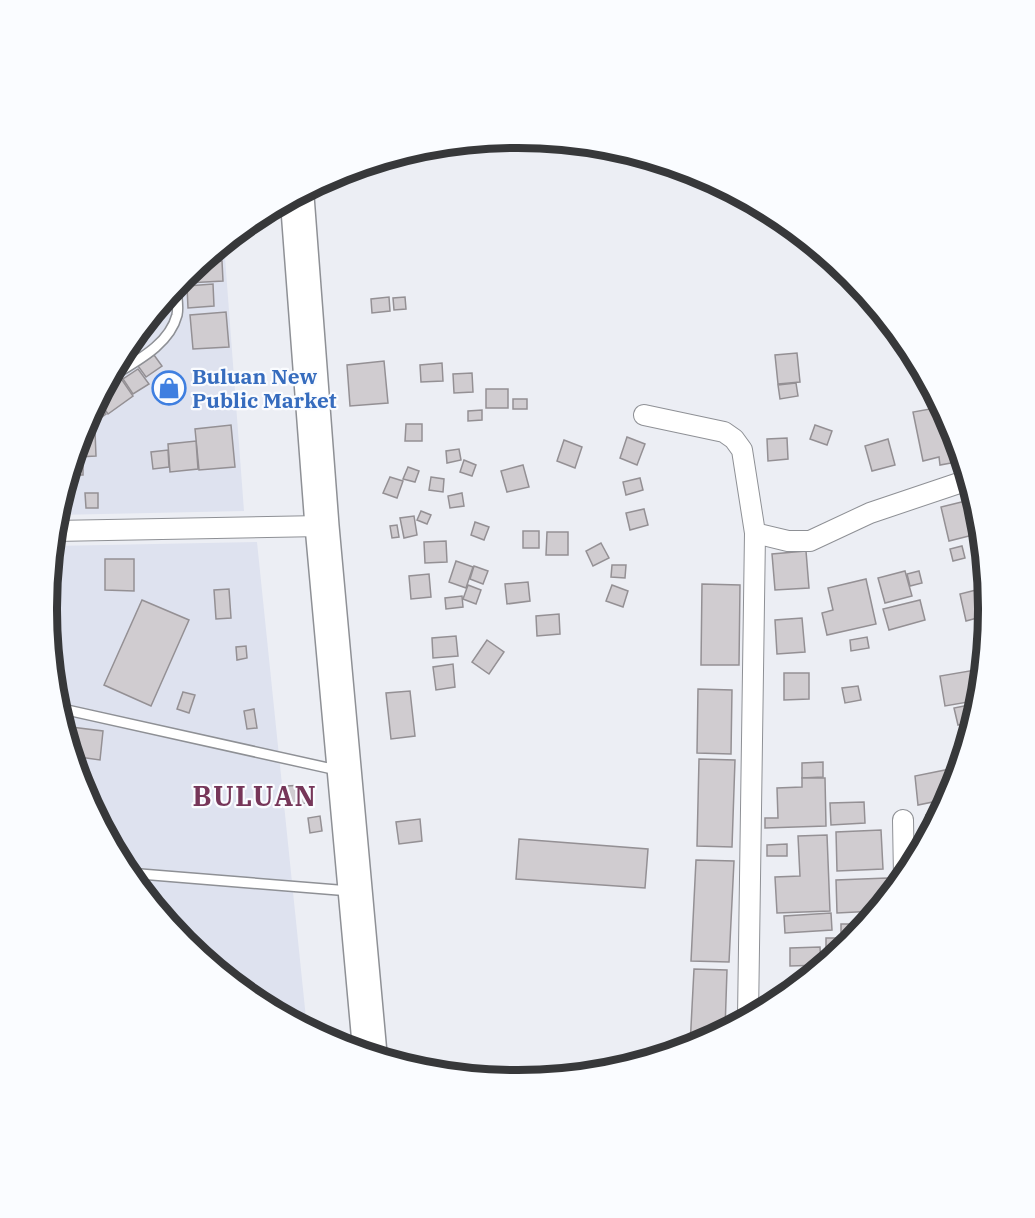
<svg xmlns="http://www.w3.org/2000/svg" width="1035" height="1218" font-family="'IBM Plex Serif',serif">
<rect width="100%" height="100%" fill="#eceef4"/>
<g fill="#dee2ef">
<path d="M224,244L244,511L56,515L82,428L126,347L185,276Z"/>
<path d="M257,542L307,1028L256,1000L184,942L126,870L82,789L55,701L47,609L53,546Z"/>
</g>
<g fill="#d0ccd0" stroke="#949094" stroke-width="1.5">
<path d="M213,253V261H202Z"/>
<path d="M222,261L223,281L187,283L186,275L201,263Z"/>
<path d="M213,284L214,306L188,308L187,286Z"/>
<path d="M389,297L390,311L372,313L371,299Z"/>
<path d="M405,297L406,309L394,310L393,298Z"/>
<path d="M226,312L229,347L193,349L190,315Z"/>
<path d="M152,315L158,323L143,336L139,331Z"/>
<path d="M137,334L140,338L124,351L126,347Z"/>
<path d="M797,353L800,382L778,384L775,355Z"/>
<path d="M154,355L162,366L146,377L138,366Z"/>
<path d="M384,361L388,403L350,406L347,365Z"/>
<path d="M442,363L443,381L421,382L420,365Z"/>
<path d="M138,369L149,384L133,394L123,379Z"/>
<path d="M472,373L473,392L454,393L453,374Z"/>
<path d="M120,377L133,396L108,414L98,400L104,388Z"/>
<path d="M796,383L798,396L780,399L778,385Z"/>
<rect x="486" y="389" width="22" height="19"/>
<rect x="513" y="399" width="14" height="10"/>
<path d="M97,401L106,414L85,429L83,427Z"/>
<path d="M941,407L953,429L962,461L940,465L939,457L923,461L913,412Z"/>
<path d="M482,410V420L468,421V411Z"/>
<path d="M406,424H422V441H405Z"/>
<path d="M231,425L235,467L199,470L195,429Z"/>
<path d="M815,425L832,431L827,445L810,439Z"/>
<path d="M95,431L96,456L78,457V444L81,432Z"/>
<path d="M627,437L645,444L637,465L620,458Z"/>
<path d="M787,438L788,459L768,461L767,439Z"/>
<path d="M888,439L895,465L872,471L865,446Z"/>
<path d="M564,440L582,447L575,468L557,461Z"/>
<path d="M196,441L198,469L170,472L168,444Z"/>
<path d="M459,449L461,460L447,463L446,451Z"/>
<path d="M168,450L169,467L153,469L151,452Z"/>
<path d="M73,458H83V475H68Z"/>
<path d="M464,460L476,465L472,476L460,472Z"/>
<path d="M523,465L529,487L507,492L501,471Z"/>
<path d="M408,467L419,471L415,482L403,479Z"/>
<path d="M390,477L403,481L397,498L383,493Z"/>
<path d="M431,477L444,479L443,492L429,490Z"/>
<path d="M640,478L643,490L626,495L623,482Z"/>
<path d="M70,490L71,505L59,506L64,491Z"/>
<path d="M85,493H98V508H86Z"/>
<path d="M462,493L464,506L450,508L448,496Z"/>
<path d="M974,499L980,517L981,533L949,541L941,507Z"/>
<path d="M644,509L648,525L630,530L626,513Z"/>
<path d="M421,511L431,515L427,524L417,520Z"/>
<path d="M414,516L417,535L404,538L400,518Z"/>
<path d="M475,522L489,527L484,540L471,535Z"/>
<path d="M397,525L399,537L392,538L390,526Z"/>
<rect x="523" y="531" width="16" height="17"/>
<path d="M547,532H568V555H546Z"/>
<path d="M446,541L447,562L425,563L424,542Z"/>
<path d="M601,543L609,558L593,566L586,551Z"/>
<path d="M962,546L965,558L953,561L950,549Z"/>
<path d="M806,551L809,588L775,590L772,554Z"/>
<path d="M105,559H134V591L105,590Z"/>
<path d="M456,561L473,567L466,588L449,582Z"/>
<path d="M612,565H626L625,578L611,577Z"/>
<path d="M474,566L488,571L483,584L470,579Z"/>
<path d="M905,571L912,596L885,603L878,578Z"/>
<path d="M919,571L922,583L910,586L907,574Z"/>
<path d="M985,573L986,585L981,586L978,574Z"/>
<path d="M429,574L431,597L411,599L409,576Z"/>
<path d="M866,579L876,624L827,635L822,613L833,610L828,588Z"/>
<path d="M528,582L530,601L507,604L505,584Z"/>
<path d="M702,584L740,585L739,665H701Z"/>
<path d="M468,585L481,590L476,604L463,599Z"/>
<path d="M612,585L628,591L623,607L606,601Z"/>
<path d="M984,588L988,606V615L966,621L960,594Z"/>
<path d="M229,589L231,618L216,619L214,590Z"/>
<path d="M462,596L463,607L446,609L445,598Z"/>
<path d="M142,600L189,620L151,706L104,685Z"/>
<path d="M920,600L925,620L889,630L883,609Z"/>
<path d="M559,614L560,634L537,636L536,616Z"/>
<path d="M802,618L805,652L777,654L775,620Z"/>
<path d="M986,635L983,662L973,655Z"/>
<path d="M456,636L458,656L433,658L432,638Z"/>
<path d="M867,637L869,648L851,651L850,640Z"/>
<path d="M487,640L504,652L489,674L472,662Z"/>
<path d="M246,646L247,658L237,660L236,647Z"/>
<path d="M453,664L455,687L436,690L433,667Z"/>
<path d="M975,670L980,700L945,706L940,676Z"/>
<path d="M784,673H809V699L784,700Z"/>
<path d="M858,686L861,700L845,703L842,688Z"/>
<path d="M698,689L732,690L731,754L697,753Z"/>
<path d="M410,691L415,736L391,739L386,693Z"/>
<path d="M183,692L195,695L189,713L177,709Z"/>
<path d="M974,704L976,712L973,722L958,725L954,708Z"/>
<path d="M254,709L257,728L247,729L244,711Z"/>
<path d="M63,726L103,731L100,760L72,756Z"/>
<path d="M699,759L735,760L732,847L697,846Z"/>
<path d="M823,762V777L802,778V763Z"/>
<path d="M75,766L86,767L83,790L82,789Z"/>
<path d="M955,768L956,778L947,799L918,805L915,776Z"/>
<path d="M802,778H825L826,826L765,828V818H778L777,788L802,787Z"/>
<path d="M303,785L305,803L289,805L287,786Z"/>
<path d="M864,802L865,823L831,825L830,803Z"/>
<path d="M940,813L929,833L926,815Z"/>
<path d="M320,816L322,831L310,833L308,818Z"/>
<path d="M420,819L422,841L399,844L396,822Z"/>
<path d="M881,830L883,869L837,871L836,832Z"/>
<path d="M827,835L830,911L777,913L775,877L800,876L798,836Z"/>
<path d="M519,839L648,849L645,888L516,879Z"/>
<path d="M787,844V856H767V845Z"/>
<path d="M696,860L734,861L729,962L691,961Z"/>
<path d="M887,878L888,897L876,911L837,913L836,880Z"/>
<path d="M831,913L832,930L785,933L784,916Z"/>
<path d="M841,924H866L850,942L826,962V938H841Z"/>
<path d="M820,947L821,965L790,966V948Z"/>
<path d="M694,969L727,970L725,1030L690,1046Z"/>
</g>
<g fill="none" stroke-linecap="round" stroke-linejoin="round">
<g stroke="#8e9095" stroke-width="12">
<g id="lane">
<path d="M109,378C134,362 169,346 177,315C179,306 176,295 176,286"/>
<path d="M58,708L337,770"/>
<path d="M128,873L350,891"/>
</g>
</g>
<g stroke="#8e9095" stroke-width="22">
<g id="street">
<path d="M644,415L724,432L734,439L742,450L755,533L788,541H810L870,513L968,480"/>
<path d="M54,531L322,526"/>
<path d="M903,820L904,877"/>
<path d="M748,1017L755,533"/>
</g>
</g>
<g stroke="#8e9095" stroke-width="36">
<path id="highway" d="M297,196L322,526L370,1054"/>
</g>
<use href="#lane" stroke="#fff" stroke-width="9"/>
<use href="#street" stroke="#fff" stroke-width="20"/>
<use href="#highway" stroke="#fff" stroke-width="33"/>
</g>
<defs>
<g id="shop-ring" transform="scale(1.725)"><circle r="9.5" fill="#fafcff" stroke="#3f7fe0" stroke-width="1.5"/><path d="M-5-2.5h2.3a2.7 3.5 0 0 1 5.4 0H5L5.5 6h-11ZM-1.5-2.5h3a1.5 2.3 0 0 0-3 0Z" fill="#3f7fe0"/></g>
</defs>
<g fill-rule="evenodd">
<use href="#shop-ring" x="169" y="388"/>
</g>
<g text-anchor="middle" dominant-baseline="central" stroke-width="4.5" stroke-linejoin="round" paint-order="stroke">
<g font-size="21" font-weight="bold" fill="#366cbe" stroke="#fafcff" text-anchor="start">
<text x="192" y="376">Buluan New<tspan x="192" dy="24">Public Market</tspan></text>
</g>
<g font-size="27" font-weight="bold" letter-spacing="1.5" fill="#763659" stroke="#fafcff">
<text x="255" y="795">BULUAN</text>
</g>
</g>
<path d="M0 0H1035V1218H0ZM517 148H518A460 460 0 0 1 978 608V610A460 460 0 0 1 518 1070H517A460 460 0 0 1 57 610V608A460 460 0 0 1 517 148Z" fill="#fafcff" fill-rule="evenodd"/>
<path fill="none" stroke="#37383a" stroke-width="8" d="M517 148H518A460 460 0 0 1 978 608V610A460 460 0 0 1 518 1070H517A460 460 0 0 1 57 610V608A460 460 0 0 1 517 148Z"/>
</svg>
